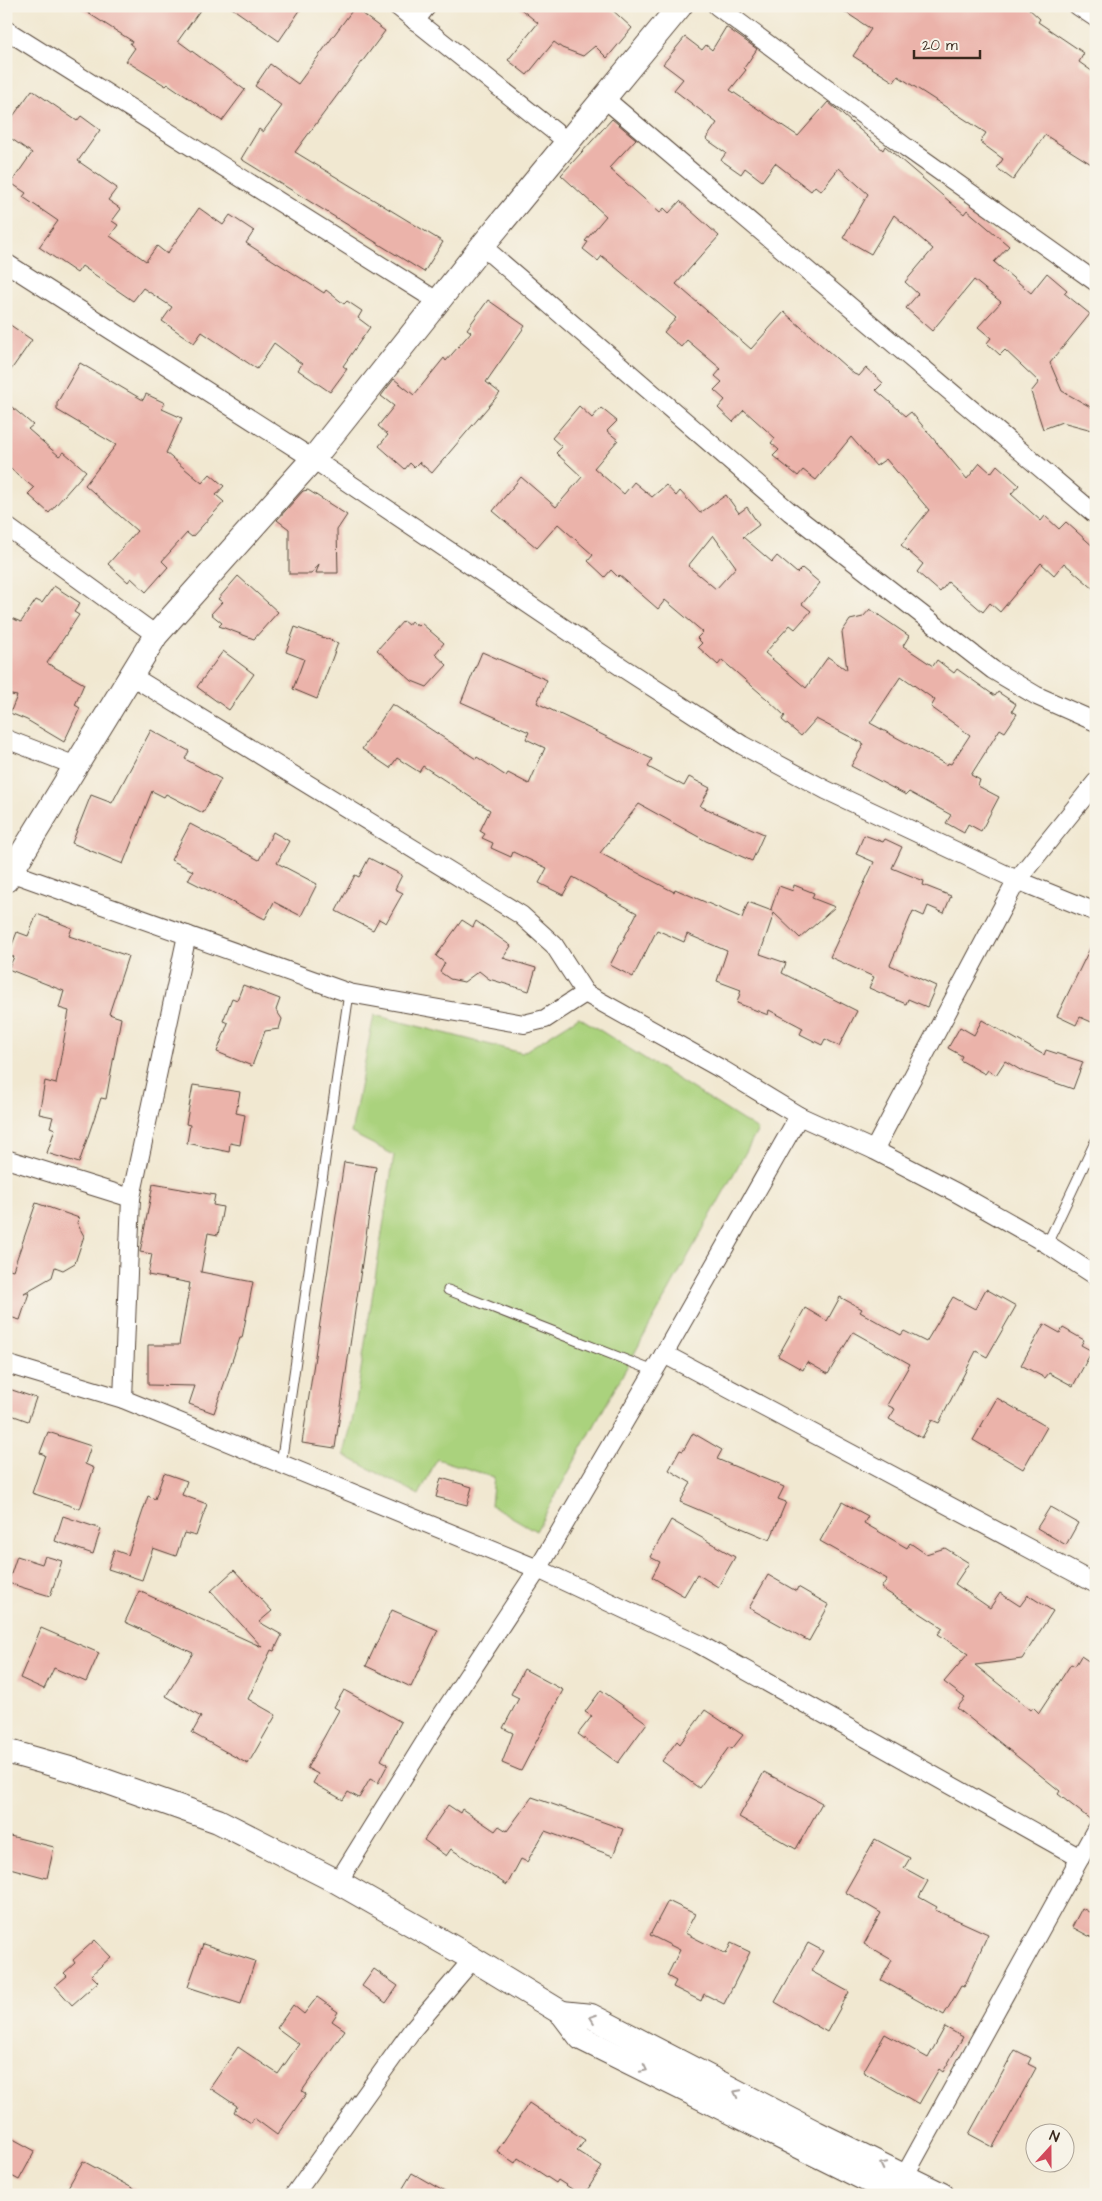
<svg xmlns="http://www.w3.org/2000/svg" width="1102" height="2201" font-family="'Architects Daughter',sans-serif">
<rect width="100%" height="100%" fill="#f7f3e8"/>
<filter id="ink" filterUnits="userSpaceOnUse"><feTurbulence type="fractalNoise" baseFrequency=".02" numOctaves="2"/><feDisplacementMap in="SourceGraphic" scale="10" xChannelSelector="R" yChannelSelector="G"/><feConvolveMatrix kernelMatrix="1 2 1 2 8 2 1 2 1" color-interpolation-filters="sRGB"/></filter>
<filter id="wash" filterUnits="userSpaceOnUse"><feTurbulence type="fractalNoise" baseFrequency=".0096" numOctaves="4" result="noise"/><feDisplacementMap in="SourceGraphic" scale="20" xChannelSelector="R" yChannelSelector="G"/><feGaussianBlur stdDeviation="1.12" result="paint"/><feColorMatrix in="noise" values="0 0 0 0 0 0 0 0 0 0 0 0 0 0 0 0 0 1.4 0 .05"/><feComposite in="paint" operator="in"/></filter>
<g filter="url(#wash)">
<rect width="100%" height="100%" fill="#f1e8d1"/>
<path fill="#aad27d" stroke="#727e4e" d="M374,1015L522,1053L579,1017L758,1130L536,1531L491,1505L494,1477L437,1459L419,1495L344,1455L355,1408L394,1155L351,1133Z"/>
<g id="blocks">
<g fill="#ebb3aa" fill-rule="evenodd">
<path d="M77,6H203L178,41L245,90L222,121L168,84L166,86L126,61L135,48L130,44L132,41Z"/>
<path d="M229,6H303L279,41Z"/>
<path d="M517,6H608L632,28L607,58L595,46L583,56L562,48L554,42L527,75L508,60L538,23Z"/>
<path d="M836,6H1026L1040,19L1038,22L1084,53L1079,62L1096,74V167L1045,135L1013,180L997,168L1003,159L980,142L986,133L898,76L894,82L853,56L871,29Z"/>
<path d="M354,8L385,31L295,152L443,242L424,272L241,159L259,129L263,132L282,106L255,86L270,64L298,84Z"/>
<path d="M726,27L757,49L744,68L746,70L730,90L798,136L828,102L883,150L885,146L964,214L967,210L1009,246L994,262L1031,293L1047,273L1067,290L1064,293L1090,314L1050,363L1062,391L1096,410V431L1062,422L1043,429L1031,392L1039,382L1005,350L1000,355L987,343L991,338L978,327L1001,302L974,280L932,331L906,308L918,294L905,282L933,249L894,215L871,254L843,238L868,194L839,168L821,191L815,186L811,191L775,163L762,181L745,168L741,174L721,160L726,153L706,139L717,123L674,90L683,79L663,64L685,37L702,50L706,45L712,50Z"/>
<path d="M32,90L77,121L81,116L100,130L78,161L117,188L108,200L121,209L112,221L118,225L110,236L146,261L157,246L167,254L199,208L223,225L230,215L254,231L246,243L324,293L326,290L344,304L347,301L362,311L358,318L370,327L343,366L347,369L330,392L298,370L302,364L274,343L257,369L202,332L194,343L162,321L172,307L143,288L133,301L82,266L77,273L39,247L58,221L23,197L26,193L11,183L32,153L6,135V126Z"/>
<path d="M612,119L636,139L609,168L660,213L664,208L669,213L680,201L719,236L676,284L751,349L784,312L854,374L859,376L866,368L883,383L876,390L906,416L911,412L967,479L980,463L991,473L997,465L1019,485L1011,494L1041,521L1045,516L1059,529L1066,522L1096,549V591L1064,563L1054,575L1041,563L1000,612L990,603L983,612L948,582L940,592L917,572L923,564L901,545L929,510L886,459L876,466L851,437L816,480L803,470L798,476L773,456L779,450L771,443L775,438L744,410L733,422L718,408L725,400L714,390L722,382L715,376L721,369L687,340L681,347L664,332L676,318L602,256L598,261L583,249L588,242L585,241L606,216L561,175Z"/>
<path d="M488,300L525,326L486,382L500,393L432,473L419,462L414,467L410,463L405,469L379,446L388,435L378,426L394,406L381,396L394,379L414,395L444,358L446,361L471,332L467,329Z"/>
<path d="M6,322L32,340L6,377Z"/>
<path d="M80,363L143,400L146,394L165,403L162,409L182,418L166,453L202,483L210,474L224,486L216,495L224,502L192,537L187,533L162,561L168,567L146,592L131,578L128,582L108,564L137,531L85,485L116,445L57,410V403Z"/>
<path d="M6,402L33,425L28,429L59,456L64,452L86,471L49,513L28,494L34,488L6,465Z"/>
<path d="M579,406L592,418L601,408L617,421L607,431L618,440L594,468L624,494L634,482L652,497L666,485L676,496L680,491L700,513L726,495L739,513L747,507L759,525L743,537L772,562L777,556L797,573L802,568L820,583L802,604L811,611L795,629L790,625L765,653L806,688L828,657L847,670L842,632L850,620L863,617L870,609L909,636L903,646L933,666L937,660L954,673L957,669L995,696L998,692L1016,704L1012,711L1017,714L1005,732L1000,729L971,775L980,780L978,786L999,797L981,831L968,824L964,833L946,823L951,815L909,792L906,795L851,766L864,744L816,719L801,736L782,720L785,716L767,699L722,660L718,665L698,647L702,643L697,638L703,632L665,600L658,609L619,575L618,577L611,570L605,577L588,561L593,555L558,524L537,548L493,511L521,477L556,507L582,477L556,453L562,447L552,438ZM713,535L736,567L716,589L688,566ZM901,676L935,700L931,707L970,735L951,764L948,763L947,765L870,723Z"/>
<path d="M308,490L347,515L337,530L338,573H316L319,564L311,574H289V529L277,520L303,491Z"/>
<path d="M238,576L278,612L254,639L219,626L222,623L211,614L222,602L218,599Z"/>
<path d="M54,586L80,603L74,612L79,615L47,663L84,684L75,705L80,708L64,742L27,720L10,713L17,696L6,694V616L21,622L36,600L42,603Z"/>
<path d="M403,621L408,625L411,621L418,626L421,623L444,643L435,654L447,665L427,687L412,681L377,650Z"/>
<path d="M295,627L338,643L317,699L293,689L304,659L286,652Z"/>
<path d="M223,651L254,674L229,710L197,687Z"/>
<path d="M482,652L547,680L537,703L652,759L648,767L684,786L689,777L710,788L700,806L764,834L752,861L706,841L639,804L600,853L674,892L675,889L742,918L748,902L772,911L771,909L779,886L793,891L794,885L814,893L812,898L835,907L800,938L774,913L760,954L786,963L782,973L857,1011L839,1046L825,1039L822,1045L800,1034L803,1028L769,1010L768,1015L737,1003L741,990L717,981L727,951L687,934L684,942L657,930L633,977L610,965L637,913L573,877L563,895L539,883L547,868L513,852L511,857L491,848L493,843L482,838L485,834L480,831L490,810L423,766L419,772L397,758L390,768L362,749L392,704L476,759L477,757L506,776L508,773L529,784L545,748L526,739L529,732L461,702Z"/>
<path d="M151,730L189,751L185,759L221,779L203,813L166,794L164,797L152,791L123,864L72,843L91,795L112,803Z"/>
<path d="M190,824L259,860L273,832L289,841L277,863L317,884L301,916L274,902L265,919L188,880L193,871L171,860Z"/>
<path d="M864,835L883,842L885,839L902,847L892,868L924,881L923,885L951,896L944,913L928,906L924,916L913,911L890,965L936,986L927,1007L908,999L906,1004L869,988L874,977L830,957L874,862L856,854Z"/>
<path d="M369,858L402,875L395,889L403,893L386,923L379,919L373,930L336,911L355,875L359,877Z"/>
<path d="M37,914L72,928L69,936L128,956L109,1014L121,1018L106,1099L101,1098L79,1163L47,1153L55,1129L50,1127L53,1117L39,1114L45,1081L56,1084L69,1011L59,1008L64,991L8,969L14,957L8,955L17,932L28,936Z"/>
<path d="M462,920L473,927L476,921L511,946L503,958L536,968L529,991L489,979L479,971L464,982L450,979L440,972L445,963L436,956Z"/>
<path d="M1096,936V1024L1080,1017L1076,1025L1057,1016Z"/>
<path d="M243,985L280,999L276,1010L282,1019L279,1029L265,1031L252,1066L217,1052L228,1023L223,1021L232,998L237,1000Z"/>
<path d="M982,1020L1044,1055L1046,1050L1083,1062L1073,1089L1022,1071L1005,1061L996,1075L988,1070L985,1074L960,1060L962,1056L948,1048L960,1027L974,1035Z"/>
<path d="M193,1085L240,1092L236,1113L245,1115L240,1145L230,1143L229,1152L187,1143L190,1125L186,1124Z"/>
<path d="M344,1162L376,1167L335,1448L302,1443Z"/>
<path d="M153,1184L215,1195L213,1205L223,1207L218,1235L208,1233L201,1272L253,1282L242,1338H240L214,1413L189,1404L195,1386L148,1385V1345H179L190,1283L148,1275L152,1254L140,1252Z"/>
<path d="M36,1203L79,1218L77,1223L84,1236L75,1263L63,1270L55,1267L52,1277L24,1293H29L20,1320L6,1316V1268L13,1270Z"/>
<path d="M986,1289L1016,1306L987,1357L976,1351L939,1423L932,1420L922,1438L889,1419L895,1409L887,1405L910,1364L853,1332L828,1374L807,1362L803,1370L778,1356L805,1308L827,1321L840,1297L862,1309L860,1312L901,1335L904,1331L926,1342L953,1297L975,1309Z"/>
<path d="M1044,1324L1060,1333L1063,1328L1084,1340L1081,1345L1092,1351L1073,1386L1049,1373L1045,1378L1021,1365Z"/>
<path d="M6,1388L36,1398L28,1421L6,1413Z"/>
<path d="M997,1398L1047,1427L1023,1469L973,1440Z"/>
<path d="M48,1432L91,1446L85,1464L94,1468L80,1509L32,1493L45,1455L40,1453Z"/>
<path d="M693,1433L722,1450L717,1459L784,1487L778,1499L786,1502L770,1540L680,1502L691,1483L669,1470L680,1450L683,1451Z"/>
<path d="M164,1473L187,1481L182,1495L207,1504L196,1536L184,1533L176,1556L153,1548L142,1580L108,1569L114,1550L128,1555L148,1496L155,1499Z"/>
<path d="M441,1478L472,1487L467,1505L436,1497Z"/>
<path d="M842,1502L868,1516L864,1523L907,1548L910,1543L926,1554L945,1548L969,1563L955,1584L990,1608L1000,1593L1020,1606L1028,1595L1053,1611L1022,1659L975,1665L1031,1710L1033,1707L1039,1713L1071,1664L1075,1666L1081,1656L1096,1666V1818L1091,1820L1058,1794L1060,1791L957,1708L965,1698L944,1682L968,1654L938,1634L943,1628L881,1588L887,1579L820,1541Z"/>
<path d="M1050,1507L1078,1523L1066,1545L1037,1528Z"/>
<path d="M63,1516L101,1529L93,1554L55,1541Z"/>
<path d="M671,1520L735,1557L718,1587L697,1574L684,1596L652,1577L660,1562L650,1557Z"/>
<path d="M17,1556L42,1564L45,1556L62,1561L50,1596L8,1583Z"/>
<path d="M234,1570L272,1611L259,1622L282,1635L274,1651L271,1650L248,1699L276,1715L248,1764L192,1733L201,1717L166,1696L193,1653L125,1622L139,1591L262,1647L211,1591Z"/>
<path d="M768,1575L796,1591L798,1587L829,1605L809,1641L749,1608Z"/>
<path d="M392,1610L438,1630L411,1687L366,1666Z"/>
<path d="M41,1628L99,1653L86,1682L54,1668L44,1689L20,1678Z"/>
<path d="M524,1669L563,1690L521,1771L502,1763L513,1733L503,1728L519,1698L511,1694Z"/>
<path d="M344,1690L401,1722L381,1760L388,1764L378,1783L370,1779L359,1798L348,1792L343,1800L313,1783L318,1774L307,1768L339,1710L334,1707Z"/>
<path d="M601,1690L647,1723L618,1763L578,1734L592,1716L585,1712Z"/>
<path d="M705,1710L743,1735L732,1749L729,1747L699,1788L662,1761L677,1741L680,1744Z"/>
<path d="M764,1772L822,1803L796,1849L739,1817Z"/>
<path d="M532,1797L623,1829L613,1856L545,1831L527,1862L521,1859L507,1885L451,1849L446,1856L424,1840L448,1805L460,1813L462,1809L495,1831L499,1826L507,1831Z"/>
<path d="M6,1835L54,1847L47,1878L6,1867Z"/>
<path d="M875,1839L910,1858L904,1868L928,1881L919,1897L937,1907L935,1910L988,1934L964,1987L961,1986L944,2015L881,1980L892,1960L864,1944L881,1913L845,1892Z"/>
<path d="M668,1901L695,1914L685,1933L726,1954L731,1943L750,1952L724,2004L704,1994L701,2001L673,1987L676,1981L667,1976L680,1950L650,1935Z"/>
<path d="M1082,1908L1096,1916V1940L1072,1927Z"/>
<path d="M95,1940L111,1957L91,1975L98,1982L72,2005L55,1986L67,1976L64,1973L75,1963L73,1960Z"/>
<path d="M808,1943L823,1951L811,1971L849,1992L827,2032L775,2002Z"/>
<path d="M203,1944L255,1961L241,2004L188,1987Z"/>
<path d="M374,1969L398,1986L386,2003L362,1986Z"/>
<path d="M317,1997L338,2012L332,2021L345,2030L302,2091L306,2094L277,2135L254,2118L251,2123L234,2112L237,2106L210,2088L238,2047L278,2074L299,2044L277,2028L293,2005L304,2014Z"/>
<path d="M945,2027L963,2037L943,2072L939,2069L919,2104L863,2072L885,2034L928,2058Z"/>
<path d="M1015,2050L1031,2058L1028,2064L1036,2068L993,2147L969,2134Z"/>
<path d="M529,2103L585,2140L577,2151L602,2167L584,2195H581L558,2180L556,2183L518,2158L515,2163L497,2151Z"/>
<path d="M6,2135L35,2151L19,2180L6,2173Z"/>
<path d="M83,2161L145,2195H78L67,2189Z"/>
<path d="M412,2173L450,2195H415L403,2188Z"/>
</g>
</g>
</g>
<g filter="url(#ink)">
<use href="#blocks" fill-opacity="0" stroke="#564639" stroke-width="1"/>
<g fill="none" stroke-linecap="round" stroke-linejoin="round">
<g stroke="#564639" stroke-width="11">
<g id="lane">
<path d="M1047,1244L1095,1142"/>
<path d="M448,1290L654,1371"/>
<path d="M281,1464L349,993"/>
</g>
</g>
<g stroke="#564639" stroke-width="20">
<g id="street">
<path d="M397,6L569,143"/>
<path d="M717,6L907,148L1096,282"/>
<path d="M1078,6L1096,18"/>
<path d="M415,21L427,6"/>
<path d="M6,30L437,301"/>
<path d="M604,98L1096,515"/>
<path d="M482,246L790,512L993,670L1037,696L1096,722"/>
<path d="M6,263L313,459L623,668L742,745L826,790L1017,880L1096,912"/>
<path d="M6,526L156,635"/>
<path d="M130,675L521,915L554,945L585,993L723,1070L799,1116L874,1150L957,1193L1047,1244L1096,1276"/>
<path d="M6,739L76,766"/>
<path d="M10,872L349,993L524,1024L545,1019L585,993"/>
<path d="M874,1150L1017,880L1096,782"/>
<path d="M6,1159L131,1198"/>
<path d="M664,1354L1096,1584"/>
<path d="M6,1364L123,1399L538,1569L699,1644L1080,1858"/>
<path d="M123,1399L131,1198L187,935"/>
<path d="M338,1882L438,1721L538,1569L664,1354L799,1116"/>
<path d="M899,2186L1096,1829"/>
<path d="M294,2195L413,2029L473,1959"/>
</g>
</g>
<g stroke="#564639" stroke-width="26">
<g id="secondary">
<path d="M6,880L156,635L313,459L482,246L680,6"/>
<path d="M6,1751L77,1771L218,1821L338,1882L473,1959L562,2013L581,2038L898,2195"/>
<path d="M562,2013L591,2016L816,2133L942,2195"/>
</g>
</g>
<use href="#lane" stroke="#fff" stroke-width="9"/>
<use href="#street" stroke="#fff" stroke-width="18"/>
<use href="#secondary" stroke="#fff" stroke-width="24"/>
</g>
<defs><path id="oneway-chevron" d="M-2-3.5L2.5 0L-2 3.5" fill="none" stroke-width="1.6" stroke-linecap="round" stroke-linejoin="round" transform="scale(1.25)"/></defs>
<g stroke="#a79f9a">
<use href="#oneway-chevron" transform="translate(593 2018) rotate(-160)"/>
<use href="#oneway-chevron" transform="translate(644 2069) rotate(26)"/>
<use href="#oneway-chevron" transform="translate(737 2093) rotate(-153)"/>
<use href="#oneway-chevron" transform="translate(883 2165) rotate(-154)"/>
</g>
</g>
<rect width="1102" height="2201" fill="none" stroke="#f7f3e8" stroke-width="25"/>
<g transform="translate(1050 2148) rotate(21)"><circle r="24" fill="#f7f3e8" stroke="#aca397"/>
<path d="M0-4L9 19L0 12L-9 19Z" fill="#d1495b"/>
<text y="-8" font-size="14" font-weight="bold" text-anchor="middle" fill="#3b2a1e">N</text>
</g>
<path d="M914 50v8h66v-8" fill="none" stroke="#3b2a1e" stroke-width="2.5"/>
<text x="922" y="50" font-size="15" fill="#3b2a1e" stroke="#f7f3e8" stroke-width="4" paint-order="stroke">20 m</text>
</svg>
